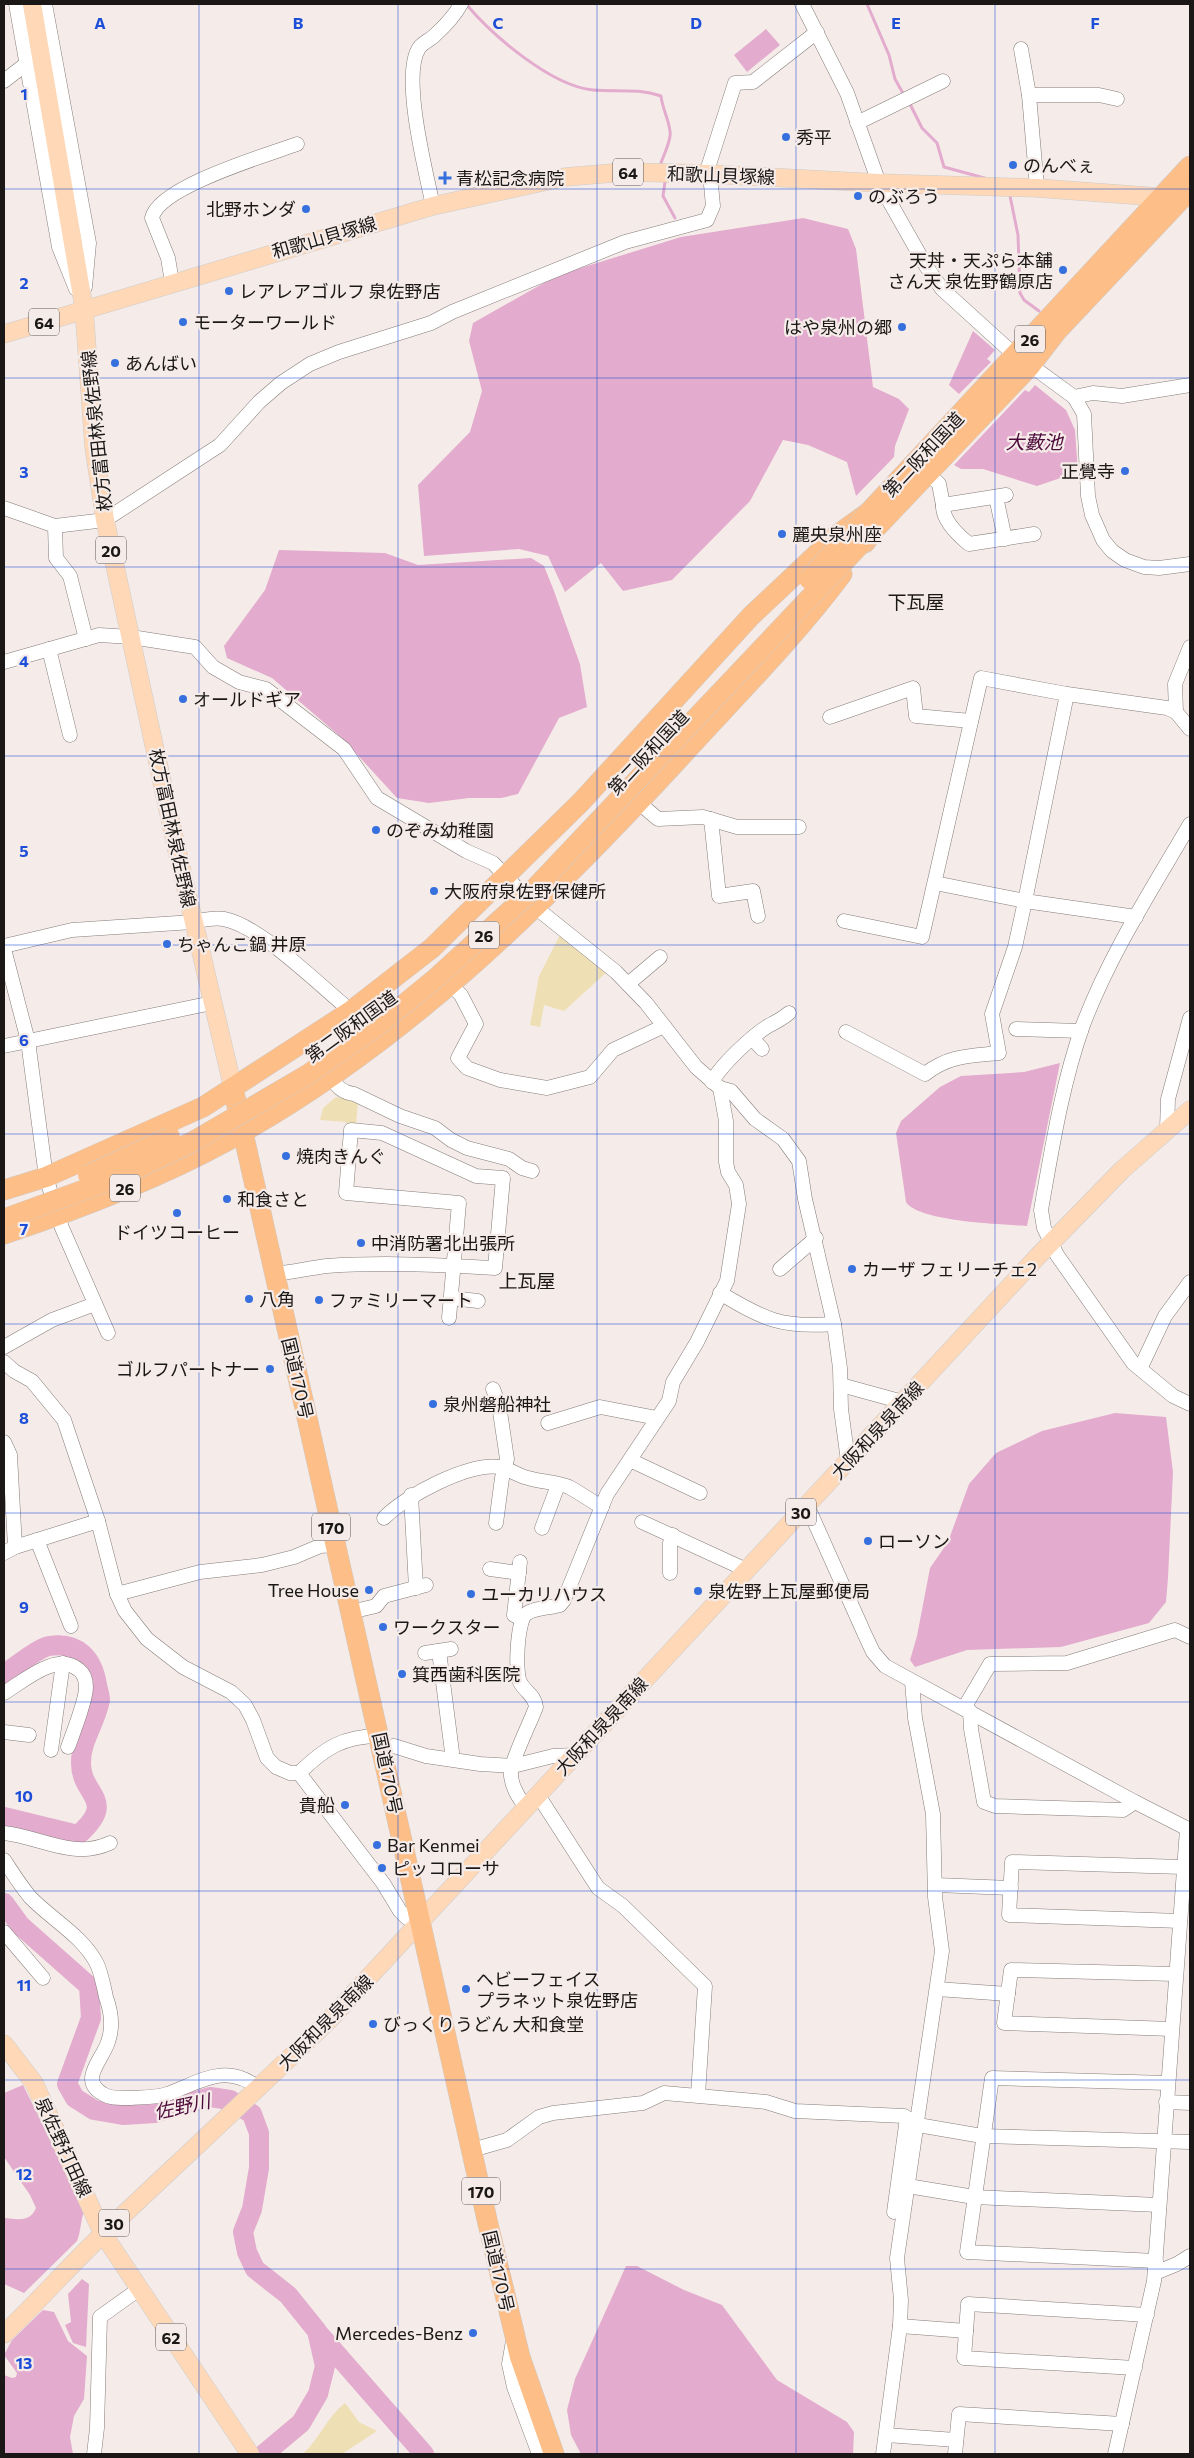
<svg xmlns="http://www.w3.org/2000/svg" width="1194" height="2458" font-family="Commissioner,'Noto Sans JP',sans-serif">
<rect width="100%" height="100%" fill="#f5ece9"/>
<g fill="#efdfb5">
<path d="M561,933L609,970L564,1011L544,1005L540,1027L530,1025L539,976Z"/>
<path d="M336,1097L358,1101L356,1126L346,1125V1122L320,1120L323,1108Z"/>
<path d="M345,2403L359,2422L377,2431L342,2454H303C320,2438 327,2417 345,2403Z"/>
</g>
<g fill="#e3abcd">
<path d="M766,29L780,45L747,72L734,55Z"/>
<path d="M803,218L848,229L856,249L873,387L899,399L909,409L895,446L894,457L856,496L847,462L808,445L783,440L750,501L672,580L623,591L601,563L565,592L548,556L519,549L424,556L418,485L470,432L482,391L469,341L473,323L558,275L681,237Z"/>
<path d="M973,331L995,350L987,359L991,362L959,394L949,385Z"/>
<path d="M1035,385L1066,410L1075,430L1078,472L1037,486L983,469H961L954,465L1025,390L1029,392Z"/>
<path d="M279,550L385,553L418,565L531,558L544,566L554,591L580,664L587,707L559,718L518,794L501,798H469L429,803L397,798L342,738L272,678L227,658L224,646L265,590Z"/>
<path d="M1060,1063L1027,1226C1002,1224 919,1222 906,1202L896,1133L901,1121L940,1087L961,1076L1024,1072Z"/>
<path d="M1115,1413L1166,1417L1173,1472L1168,1578L1166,1602L1149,1623L1061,1647L967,1650L915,1667L910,1660L917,1636L930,1568L948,1542L969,1484L996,1453L1042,1431Z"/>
<path d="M23,2085L85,2210C81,2215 81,2232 77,2241L24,2293L4,2284V2218C17,2219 30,2223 36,2208L30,2195L4,2157V2093Z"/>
<path d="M626,2266H637L684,2290L722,2305L777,2380L847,2422L854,2432L853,2454H581L571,2435L567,2410L575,2379Z"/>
<path d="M82,2279L89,2284L86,2347L73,2343L65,2325L71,2322L68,2294Z"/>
<path d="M43,2310L54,2312L68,2341L87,2356L84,2399L74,2416L70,2437L73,2454H4V2375L12,2378L16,2377L17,2373L4,2355L12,2340Z"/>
</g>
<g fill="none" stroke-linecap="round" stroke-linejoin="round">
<g stroke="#e3abcd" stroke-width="3">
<path d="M466,4C492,35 551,86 593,90C617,92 638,88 661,96C662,109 672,126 670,136C669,145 664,154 661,163L663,166"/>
<path d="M867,4L889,55L895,79L904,95"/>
<path d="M910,104L922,128L937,143L944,167L988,179"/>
<path d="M665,182L663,196L675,218"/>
<path d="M1010,196L1018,235L1020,293L1024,300L1039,311"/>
</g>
<g stroke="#e3abcd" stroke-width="20">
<path d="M4,1674C15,1667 38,1648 49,1646C78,1641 93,1659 97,1685C98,1690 100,1696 100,1700C96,1722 81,1740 81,1762C80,1796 119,1799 78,1835L4,1817"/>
<path d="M4,1903L20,1925L89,1986L91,2018L67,2084L75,2098L94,2110L123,2115L155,2113L210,2097L230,2100L252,2114L259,2133V2168L252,2209L243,2232L247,2252L255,2269L288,2295L317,2331L325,2366L318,2394L301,2423L264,2454"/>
<path d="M320,2335L424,2454"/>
</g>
<g stroke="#847c79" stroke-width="15">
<g id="minor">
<path d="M16,4L59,247L76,289"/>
<path d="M45,4L89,243L85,287"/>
<path d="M802,4L847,93L879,183L926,266L942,289L1007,348L1074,397L1084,414L1088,496L1092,515L1103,540L1112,551L1125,560L1144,567L1159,568L1190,564"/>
<path d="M1021,49L1029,95L1037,188"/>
<path d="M4,81L26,64"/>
<path d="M1029,95H1099L1117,99"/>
<path d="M857,123L943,81"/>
<path d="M706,174L735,83L753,82L817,32"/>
<path d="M433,206C426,172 401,76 419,48C422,43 430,40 434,36C444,27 455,15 461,4"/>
<path d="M172,282L168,258L152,218C158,187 267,155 297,144"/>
<path d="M1074,397L1093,393L1122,396L1190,385"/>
<path d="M929,474L939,484L943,505L1006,495"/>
<path d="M996,497L1005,539"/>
<path d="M943,505C942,520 958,535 969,544L1034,534"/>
<path d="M4,508L55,526L105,520L220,445L259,402L281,383L310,364L339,352L431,323L452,312L625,242L707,220L713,206L710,174"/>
<path d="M55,526L56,558L70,576L86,639"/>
<path d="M49,649L70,735"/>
<path d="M4,662L99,635L131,637L195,647L213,667L239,682L266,689L344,749L377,798L466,851L493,863L535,907L616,972L646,1003L696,1067L720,1088L726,1121V1162L728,1172L736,1185L739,1204L727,1281L697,1342L673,1382L669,1401L607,1494L564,1600L560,1605C550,1608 533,1608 526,1614C517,1621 515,1672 520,1682C525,1692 535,1695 536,1707C530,1723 513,1757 511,1771C510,1783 518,1799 527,1807"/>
<path d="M1176,712L1175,684L1190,647"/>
<path d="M830,717L913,688L916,716L971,721"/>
<path d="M638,802L658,819L703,817L737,827H799"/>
<path d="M711,819L719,896L753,891L758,916"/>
<path d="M1190,824C1152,889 1110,954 1083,1025C1062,1084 1052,1148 1041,1210L1044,1228L1057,1255L1133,1363L1173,1396L1190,1404"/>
<path d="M935,883L1025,901L1136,917"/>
<path d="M844,921L922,937L981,678L1067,694L1167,708L1176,712L1190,729"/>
<path d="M4,946L72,930L193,922C203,920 213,917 224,919C261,926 320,986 351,1011"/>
<path d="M4,949L28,1041L46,1177L62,1228L108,1333"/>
<path d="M628,984L660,957"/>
<path d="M451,985L461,995L476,1024L458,1058L467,1068L500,1080L547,1088L590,1077L613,1050L664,1026"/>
<path d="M1016,1029L1081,1031"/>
<path d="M846,1032L925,1074C949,1055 970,1056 999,1053L992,1014L1015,947L1025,901L1067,694"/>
<path d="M753,1039L762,1049"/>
<path d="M4,1046L212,1003"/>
<path d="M330,1077C337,1086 342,1093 354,1094L400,1116L435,1128L451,1140L467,1148L509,1159L522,1168L532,1171"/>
<path d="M712,1082C720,1066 753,1035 768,1026C776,1022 782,1019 789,1013"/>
<path d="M720,1088L731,1091L755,1119L783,1139L799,1161L805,1199L834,1324L840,1368L841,1409L848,1461"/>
<path d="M1167,1129L1168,1099L1190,1018"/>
<path d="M780,1269L816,1238"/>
<path d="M274,1274C292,1272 310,1268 327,1266C383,1262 440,1265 495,1268L503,1178L476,1176L382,1133L351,1130L346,1193L459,1203L449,1318"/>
<path d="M720,1293C765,1320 782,1328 834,1324"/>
<path d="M451,1298L478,1301"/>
<path d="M4,1347L52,1320L95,1304"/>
<path d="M4,1362L14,1371L32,1381L64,1420L98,1521L117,1594L125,1611L147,1639L183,1667L231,1692L245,1705L253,1720L267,1758L276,1767L290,1773H299L383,1883L400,1911L407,1918L421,1923"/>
<path d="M1140,1369L1165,1316L1190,1282"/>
<path d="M841,1385L903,1402"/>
<path d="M493,1389L499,1405L507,1459L502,1478L496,1523"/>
<path d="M548,1423L600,1407L657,1418"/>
<path d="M4,1442L10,1455L15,1547"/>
<path d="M630,1460L700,1493"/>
<path d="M411,1495L416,1588"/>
<path d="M807,1505L865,1635L873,1652L885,1666L1135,1802L1190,1830"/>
<path d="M384,1518C405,1496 469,1462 500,1467C510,1469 518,1476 528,1478C541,1482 557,1482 569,1487C580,1493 591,1501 602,1507"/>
<path d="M642,1522L740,1567L745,1571"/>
<path d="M542,1528L558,1485"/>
<path d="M37,1540L71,1626"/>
<path d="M4,1553L15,1547L98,1521"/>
<path d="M520,1562L514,1615L521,1619"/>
<path d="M490,1569L519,1573"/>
<path d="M670,1573V1543L673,1535"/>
<path d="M117,1594L200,1572L262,1565L294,1557L320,1546L335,1545"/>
<path d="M350,1612L376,1606L384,1596L426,1585"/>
<path d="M439,1651L452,1752L451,1759"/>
<path d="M425,1653L451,1649"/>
<path d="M4,1693C24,1681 57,1651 79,1670C84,1674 86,1681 86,1687C86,1701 73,1733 68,1747"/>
<path d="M964,1708L990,1664L1067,1663L1175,1630L1190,1637"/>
<path d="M970,1711L971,1729L984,1802L995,1806L1123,1810L1135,1802"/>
<path d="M4,1732L29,1735"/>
<path d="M382,1748L394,1746L426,1756L480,1764L513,1766L553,1756L574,1755"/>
<path d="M51,1750L63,1663"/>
<path d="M299,1773C325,1748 343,1736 380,1736"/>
<path d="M538,1795L598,1888L623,1906L705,1986L698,2095"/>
<path d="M4,1833C41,1837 73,1860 110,1843"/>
<path d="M4,1860C12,1872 20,1885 30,1897C51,1919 83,1936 97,1964C101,1972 104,1988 106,1997C111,2011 113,2028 108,2042C103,2059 78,2080 103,2094C111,2099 120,2098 129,2098C141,2097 155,2098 167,2094C201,2082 224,2062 259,2088"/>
<path d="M936,1885L1011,1888"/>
<path d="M1180,1921L1009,1915L1012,1862L1183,1867"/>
<path d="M4,1932L43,1978"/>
<path d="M937,1989L1008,1994"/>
<path d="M1172,2029L1004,2023L1011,1970L1175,1974"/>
<path d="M1166,2102L1190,2103"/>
<path d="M472,2150L507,2140L539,2117L553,2113L643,2103L664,2093L766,2102L795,2111L904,2116L918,2125L982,2136L1190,2142"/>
<path d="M908,2186L974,2197L1159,2205"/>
<path d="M894,2212L907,2118"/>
<path d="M1156,2261L967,2252L992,2078L1168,2083"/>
<path d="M1155,2273L1177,2264L1190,2256"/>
<path d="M900,2326L966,2331"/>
<path d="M513,2341L509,2364L514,2387L539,2454"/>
<path d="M1135,2368L964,2358L968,2304L1147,2315"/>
<path d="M886,2435L956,2440"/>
<path d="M94,2454L97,2428L100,2317L139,2289"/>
<path d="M883,2454L900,2326L901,2300L897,2258L942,1951L935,1897L933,1814L915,1718L912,1682"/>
<path d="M955,2454L959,2414L1122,2424"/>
<path d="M1115,2454L1154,2281L1187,1829"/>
</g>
</g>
<g stroke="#cdcccc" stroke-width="19">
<g id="major">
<path d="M32,4L84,308L94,447L105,520L176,846L233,1088"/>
<path d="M4,334L433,206L565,177L625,172L710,174L879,183L1037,188L1172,198"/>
<path d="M4,2044L34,2083L103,2234L250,2454"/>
<path d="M4,2334C39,2301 70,2265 105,2232C180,2161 256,2091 330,2019L1039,1255L1122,1170L1190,1110"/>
</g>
</g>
<g stroke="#cdcccc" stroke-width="21">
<g id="highway">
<path d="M865,543L875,529L1030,366L1057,331L1190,190"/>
<path d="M233,1088L488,2224L520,2357L554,2454"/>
<path d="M4,1190L46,1177L203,1107L351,1011L432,948L581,802L751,616L837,535L869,512L1190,166"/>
<path d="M4,1234C79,1209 155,1180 225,1142C400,1047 542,907 676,762C732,700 792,641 842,574"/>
</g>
</g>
<use href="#minor" stroke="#fff" stroke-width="14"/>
<use href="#major" stroke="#fed8b7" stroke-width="18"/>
<use href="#highway" stroke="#fdbe87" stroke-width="20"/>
<g stroke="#cdcccc" stroke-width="21" stroke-linecap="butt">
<g id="highway-bridge">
<path d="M809,579L869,512"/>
<path d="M88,1175L170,1137"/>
<path d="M4,1219L122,1176L194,1141L307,1075L380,1024L436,978L536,887L875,529"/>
</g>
</g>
<use href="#highway-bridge" stroke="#fdbe87" stroke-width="20"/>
</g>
<path fill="none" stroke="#1d4ed8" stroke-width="1" stroke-opacity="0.55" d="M199,4V2454M398,4V2454M597,4V2454M796,4V2454M995,4V2454M4,189H1190M4,378H1190M4,567H1190M4,756H1190M4,945H1190M4,1134H1190M4,1324H1190M4,1513H1190M4,1702H1190M4,1891H1190M4,2080H1190M4,2269H1190"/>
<g fill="#3570de" stroke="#f5ece9" stroke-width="2">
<circle cx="786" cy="137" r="5"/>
<circle cx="1013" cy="165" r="5"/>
<path d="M442.5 170.5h5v5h5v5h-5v5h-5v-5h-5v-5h5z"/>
<circle cx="858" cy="196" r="5"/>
<circle cx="306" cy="209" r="5"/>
<circle cx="1063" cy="270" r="5"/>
<circle cx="229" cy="291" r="5"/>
<circle cx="183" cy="322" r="5"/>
<circle cx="902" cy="327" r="5"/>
<circle cx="115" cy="363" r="5"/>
<circle cx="1125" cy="471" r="5"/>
<circle cx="782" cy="534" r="5"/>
<circle cx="183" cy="699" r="5"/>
<circle cx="376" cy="830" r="5"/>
<circle cx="434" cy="891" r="5"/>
<circle cx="167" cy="944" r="5"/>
<circle cx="286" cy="1156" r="5"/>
<circle cx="227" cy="1199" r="5"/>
<circle cx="177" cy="1213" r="5"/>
<circle cx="361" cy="1243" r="5"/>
<circle cx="852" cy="1269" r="5"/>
<circle cx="249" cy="1299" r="5"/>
<circle cx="319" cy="1300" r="5"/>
<circle cx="270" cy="1369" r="5"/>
<circle cx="433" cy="1404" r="5"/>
<circle cx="868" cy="1541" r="5"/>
<circle cx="369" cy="1590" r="5"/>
<circle cx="698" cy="1591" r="5"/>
<circle cx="471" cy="1594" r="5"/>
<circle cx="383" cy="1627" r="5"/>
<circle cx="402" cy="1674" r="5"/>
<circle cx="345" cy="1805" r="5"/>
<circle cx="377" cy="1845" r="5"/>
<circle cx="382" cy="1868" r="5"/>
<circle cx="466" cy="1989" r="5"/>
<circle cx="373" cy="2024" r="5"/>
<circle cx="473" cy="2333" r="5"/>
</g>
<g text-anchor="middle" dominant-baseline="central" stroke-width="4.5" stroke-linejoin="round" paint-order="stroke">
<g fill="#f5ece9" stroke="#5c5755" stroke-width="1">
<rect x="613" y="158.5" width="30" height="27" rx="4"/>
<rect x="29" y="308.5" width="30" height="27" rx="4"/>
<rect x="1015" y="325.5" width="30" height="27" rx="4"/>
<rect x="96" y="536.5" width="30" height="27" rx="4"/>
<rect x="469" y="921.5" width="30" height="27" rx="4"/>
<rect x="110" y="1174.5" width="30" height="27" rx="4"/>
<rect x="786" y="1498.5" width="30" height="27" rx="4"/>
<rect x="312" y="1513.5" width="38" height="27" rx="4"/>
<rect x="462" y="2177.5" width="38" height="27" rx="4"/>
<rect x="99" y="2209.5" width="30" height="27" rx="4"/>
<rect x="156" y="2323.5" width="30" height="27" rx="4"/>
</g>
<g font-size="16" font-weight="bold" fill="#1a1716">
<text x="628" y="172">64</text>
<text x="44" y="322">64</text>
<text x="1030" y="339">26</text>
<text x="111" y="550">20</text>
<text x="484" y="935">26</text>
<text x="125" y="1188">26</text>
<text x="801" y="1512">30</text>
<text x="331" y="1527">170</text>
<text x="481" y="2191">170</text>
<text x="114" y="2223">30</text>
<text x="171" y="2337">62</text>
</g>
<g font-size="18" fill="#1a1716" stroke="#f5ece9" text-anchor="start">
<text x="796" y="137">秀平</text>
<text x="1023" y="165">のんべぇ</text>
<text x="456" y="178">青松記念病院</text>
<text x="868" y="196">のぶろう</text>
<text x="296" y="209" text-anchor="end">北野ホンダ</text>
<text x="1053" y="260" text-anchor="end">天丼・天ぷら本舗<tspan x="1053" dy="21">さん天 泉佐野鶴原店</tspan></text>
<text x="239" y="291">レアレアゴルフ 泉佐野店</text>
<text x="193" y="322">モーターワールド</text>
<text x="892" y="327" text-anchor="end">はや泉州の郷</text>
<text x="125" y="363">あんばい</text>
<text x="1115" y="471" text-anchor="end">正覺寺</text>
<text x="792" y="534">麗央泉州座</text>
<text x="193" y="699">オールドギア</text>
<text x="386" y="830">のぞみ幼稚園</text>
<text x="444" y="891">大阪府泉佐野保健所</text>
<text x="177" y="944">ちゃんこ鍋 井原</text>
<text x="296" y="1156">焼肉きんぐ</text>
<text x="237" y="1199">和食さと</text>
<text x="177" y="1232" text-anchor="middle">ドイツコーヒー</text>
<text x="371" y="1243">中消防署北出張所</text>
<text x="862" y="1269">カーザ フェリーチェ2</text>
<text x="259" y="1299">八角</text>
<text x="329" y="1300">ファミリーマート</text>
<text x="260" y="1369" text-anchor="end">ゴルフパートナー</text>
<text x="443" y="1404">泉州磐船神社</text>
<text x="878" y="1541">ローソン</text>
<text x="359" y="1590" text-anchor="end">Tree House</text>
<text x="708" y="1591">泉佐野上瓦屋郵便局</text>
<text x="481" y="1594">ユーカリハウス</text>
<text x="393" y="1627">ワークスター</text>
<text x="412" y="1674">箕西歯科医院</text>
<text x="335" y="1805" text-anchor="end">貴船</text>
<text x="387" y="1845">Bar Kenmei</text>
<text x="392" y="1868">ピッコローサ</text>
<text x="476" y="1979">ヘビーフェイス<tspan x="476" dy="21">プラネット泉佐野店</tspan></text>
<text x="383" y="2024">びっくりうどん 大和食堂</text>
<text x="463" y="2333" text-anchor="end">Mercedes-Benz</text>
</g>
<g font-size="18" fill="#1a1716" stroke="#f5ece9">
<text transform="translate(721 175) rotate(2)">和歌山貝塚線</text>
<text transform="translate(324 237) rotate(-16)">和歌山貝塚線</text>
<text transform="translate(96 431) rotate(-96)">枚方富田林泉佐野線</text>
<text transform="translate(923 454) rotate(-47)">第二阪和国道</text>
<text transform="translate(648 752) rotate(-47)">第二阪和国道</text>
<text transform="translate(173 828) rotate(78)">枚方富田林泉佐野線</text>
<text transform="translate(351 1026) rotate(-36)">第二阪和国道</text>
<text transform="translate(298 1378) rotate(77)">国道170号</text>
<text transform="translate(877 1430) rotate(-47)">大阪和泉泉南線</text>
<text transform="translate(601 1726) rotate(-47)">大阪和泉泉南線</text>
<text transform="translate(388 1773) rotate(78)">国道170号</text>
<text transform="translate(325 2022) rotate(-45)">大阪和泉泉南線</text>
<text transform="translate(64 2147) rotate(65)">泉佐野打田線</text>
<text transform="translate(499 2271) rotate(77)">国道170号</text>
</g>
<g font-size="19" font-style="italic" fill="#4d0b3b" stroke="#f5ece9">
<text x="1034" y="441">大藪池</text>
<text transform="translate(182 2106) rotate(-12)">佐野川</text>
</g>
<g font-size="19" fill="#1a1716" stroke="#f5ece9">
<text x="916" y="601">下瓦屋</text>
<text x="527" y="1280">上瓦屋</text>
</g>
</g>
<g font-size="16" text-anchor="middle" font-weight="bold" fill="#1d4ed8" stroke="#f5ece9" stroke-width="4.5" stroke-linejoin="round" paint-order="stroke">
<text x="100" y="29">A</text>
<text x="298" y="29">B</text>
<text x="498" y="29">C</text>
<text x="696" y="29">D</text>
<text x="896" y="29">E</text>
<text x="1095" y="29">F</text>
<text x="24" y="100">1</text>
<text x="24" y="289">2</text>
<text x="24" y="478">3</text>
<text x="24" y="667">4</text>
<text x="24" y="857">5</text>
<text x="24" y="1046">6</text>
<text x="24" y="1235">7</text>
<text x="24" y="1424">8</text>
<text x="24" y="1613">9</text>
<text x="24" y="1802">10</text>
<text x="24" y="1991">11</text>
<text x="24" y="2180">12</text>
<text x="24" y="2369">13</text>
</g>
<rect width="1194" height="2458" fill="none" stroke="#1a1716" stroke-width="10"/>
</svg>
